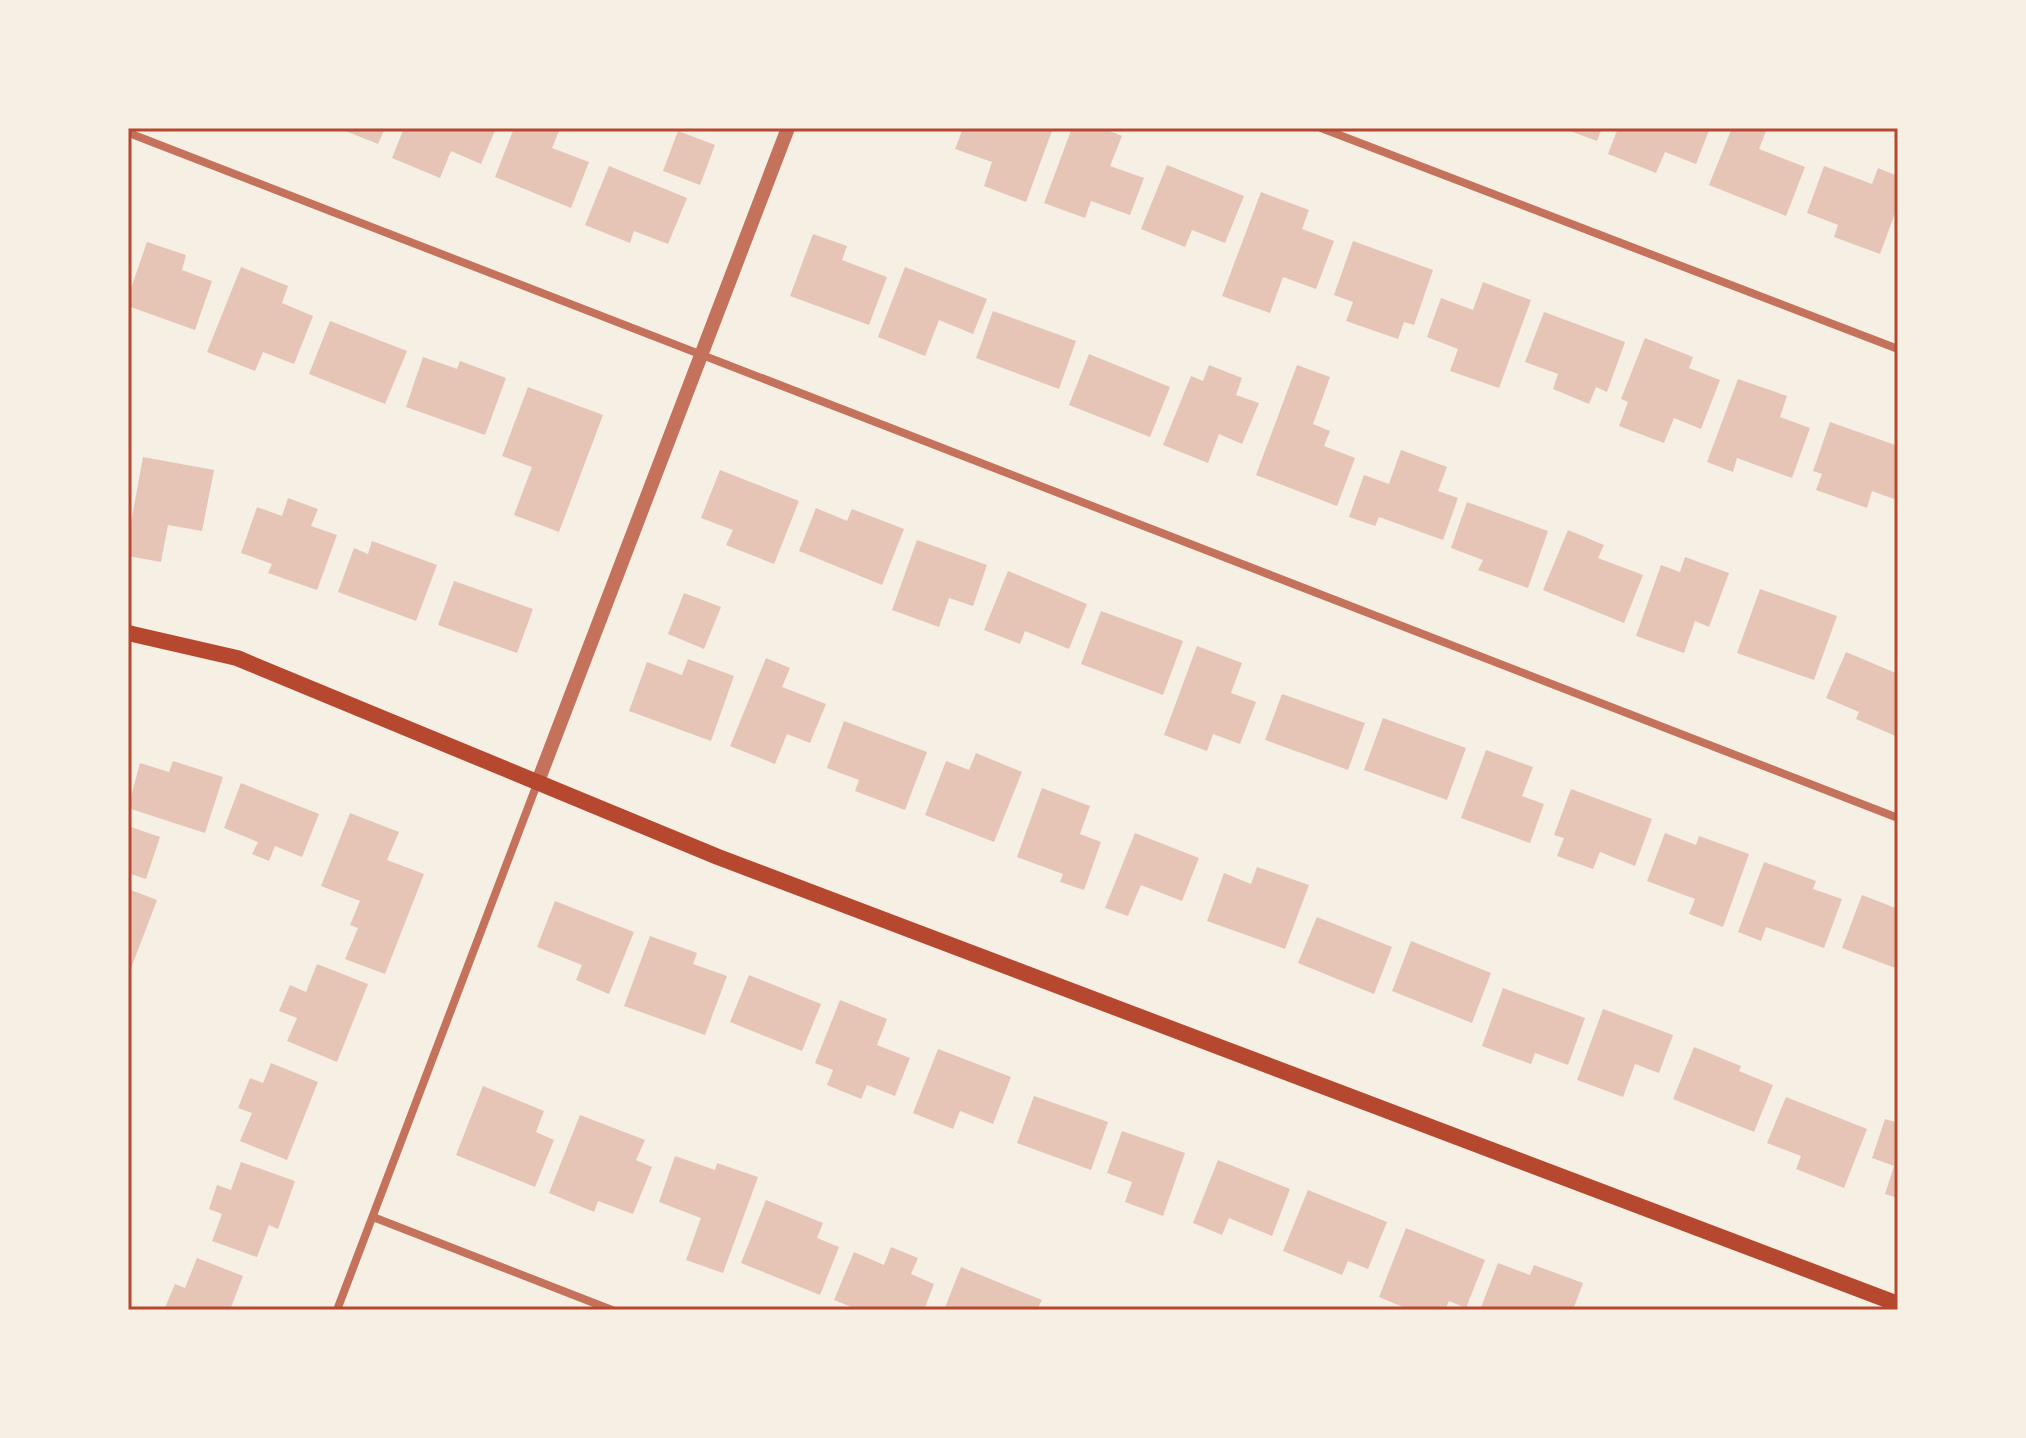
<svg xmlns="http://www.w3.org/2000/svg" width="2026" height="1438" font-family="Figtree,sans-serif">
<rect width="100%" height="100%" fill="#f6efe4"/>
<g fill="#e6c5b7">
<path d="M338,128H385L378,144Z"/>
<path d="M404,128H496L481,164L451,151L440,178L392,158Z"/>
<path d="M514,128H550L559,131L552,148L589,162L571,208L495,177Z"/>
<path d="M963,128H1053L1026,202L984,186L992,162L955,149Z"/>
<path d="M1072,128H1102L1122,136L1110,166L1144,178L1130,215L1091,201L1085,218L1044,203Z"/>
<path d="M1562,128H1602L1597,141Z"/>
<path d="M1618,128H1710L1696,164L1665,152L1656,173L1608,154Z"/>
<path d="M1732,128H1758L1766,131L1759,149L1805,167L1786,216L1709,185Z"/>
<path d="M678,131L715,145L700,185L663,171Z"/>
<path d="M1167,165L1244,196L1225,243L1192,230L1185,247L1141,229Z"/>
<path d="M609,166L687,198L668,244L634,231L630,243L585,225Z"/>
<path d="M1824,166L1872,184L1878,168L1898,176V205L1880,254L1834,237L1838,225L1807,213Z"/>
<path d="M1261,192L1309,210L1302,229L1334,241L1316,289L1283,277L1270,313L1222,296Z"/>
<path d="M813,234L847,246L842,260L887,277L869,325L790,296Z"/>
<path d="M1353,241L1433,270L1414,325L1404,322L1398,339L1346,321L1353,302L1334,295Z"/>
<path d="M147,242L186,255L182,270L212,281L195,330L128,306V297Z"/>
<path d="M241,267L288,286L282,303L313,316L294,364L263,352L255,371L207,352Z"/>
<path d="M905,267L987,299L973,334L939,320L925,356L878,337Z"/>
<path d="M1483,282L1531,300L1499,388L1450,371L1458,349L1427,337L1441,298L1473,310Z"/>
<path d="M993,311L1076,341L1059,389L976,358Z"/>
<path d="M1544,312L1625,342L1607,392L1596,387L1589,404L1553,389L1558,374L1525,362Z"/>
<path d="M330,321L407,351L385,404L309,374Z"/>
<path d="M1645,338L1693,357L1689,368L1720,380L1701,429L1674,418L1664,443L1619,426L1628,402L1621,399Z"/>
<path d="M1089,354L1170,387L1150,437L1069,405Z"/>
<path d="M423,357L457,369L460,361L506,378L485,435L406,407Z"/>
<path d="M1209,365L1242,378L1236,395L1259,403L1242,444L1219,434L1208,463L1163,445L1191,376L1203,381Z"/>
<path d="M1297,365L1330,377L1313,424L1330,431L1324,446L1355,458L1337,506L1256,475Z"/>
<path d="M1738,379L1787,396L1780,417L1810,428L1792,478L1737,458L1733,472L1707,462Z"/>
<path d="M528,387L603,415L559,532L514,515L532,467L502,456Z"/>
<path d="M1830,422L1898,446V488L1894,499L1872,491L1867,508L1816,490L1822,474L1813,471Z"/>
<path d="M1401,450L1447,467L1438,491L1458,498L1443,540L1379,517L1375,526L1349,517L1364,475L1389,484Z"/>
<path d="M143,457L214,470L202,531L168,525L161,562L128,556V539Z"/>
<path d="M720,470L799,501L774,564L726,545L733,530L701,518Z"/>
<path d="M288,498L318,509L311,526L337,535L317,590L268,573L272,564L241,553L257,507L282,516Z"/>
<path d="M1467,502L1548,531L1528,588L1478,570L1483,560L1451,548Z"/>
<path d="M816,508L847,521L852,509L904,529L882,585L799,551Z"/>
<path d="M1568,530L1604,545L1598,558L1643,575L1624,623L1543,590Z"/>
<path d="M917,540L987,565L973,606L949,598L939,627L892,610Z"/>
<path d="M372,541L437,565L416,621L338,592L354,548L368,554Z"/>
<path d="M1685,557L1729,573L1709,627L1695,621L1684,653L1636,636L1661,565L1680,572Z"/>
<path d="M1008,571L1087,604L1069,649L1025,631L1020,644L984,630Z"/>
<path d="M454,581L533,609L517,653L438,625Z"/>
<path d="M1760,589L1837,616L1814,680L1737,653Z"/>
<path d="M684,593L721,607L704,649L668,634Z"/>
<path d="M1101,611L1183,641L1163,695L1081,664Z"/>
<path d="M1197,646L1242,663L1231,693L1256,702L1240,744L1213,734L1207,751L1164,735Z"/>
<path d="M1846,652L1898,674V737L1856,719L1859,712L1826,698Z"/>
<path d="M766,658L790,668L782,687L826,704L810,743L787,734L775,764L730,746Z"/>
<path d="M688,659L734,676L711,741L629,711L647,662L682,675Z"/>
<path d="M1282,694L1365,723L1348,770L1265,740Z"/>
<path d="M1383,718L1466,748L1447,800L1364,770Z"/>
<path d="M844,721L927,752L905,810L855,791L859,780L827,768Z"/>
<path d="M1486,750L1533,767L1522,796L1544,804L1530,843L1461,818Z"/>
<path d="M976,753L1022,772L994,842L925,815L946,761L969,770Z"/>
<path d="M173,761L223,777L205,833L128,808L140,763L169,772Z"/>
<path d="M241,783L319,814L302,857L275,846L269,861L252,854L258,842L224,828Z"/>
<path d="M1042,788L1090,806L1080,834L1101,842L1084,890L1060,882L1063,874L1017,857Z"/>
<path d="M1571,789L1652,819L1635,866L1600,852L1593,869L1557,856L1564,838L1554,835Z"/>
<path d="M350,813L399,832L387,860L424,874L385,974L345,959L358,928L350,925L360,901L321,886Z"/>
<path d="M128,826L160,837L146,879L128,873Z"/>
<path d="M1135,833L1199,858L1182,901L1141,885L1128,916L1105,908Z"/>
<path d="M1665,833L1696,845L1699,836L1749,854L1723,927L1689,914L1695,899L1647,881Z"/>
<path d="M1764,862L1816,881L1813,889L1842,899L1824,948L1766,927L1761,941L1738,932Z"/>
<path d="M1257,867L1309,885L1285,949L1207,921L1224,873L1251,884Z"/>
<path d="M128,889L157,900L128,976Z"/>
<path d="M1862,895L1898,909V969L1842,948Z"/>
<path d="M555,901L634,932L609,994L576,980L582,965L537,947Z"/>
<path d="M1317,917L1392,947L1374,994L1298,963Z"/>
<path d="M650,936L697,953L693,964L727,976L705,1035L624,1006Z"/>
<path d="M1411,941L1491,973L1472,1023L1392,991Z"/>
<path d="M317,964L368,984L337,1062L287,1041L297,1018L279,1011L290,985L306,992Z"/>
<path d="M749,975L821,1004L802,1051L730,1022Z"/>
<path d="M1503,988L1585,1018L1568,1065L1535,1053L1531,1064L1482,1046Z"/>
<path d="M840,1000L887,1019L877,1045L910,1058L895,1096L867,1085L861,1099L827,1085L833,1070L815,1063Z"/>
<path d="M1603,1009L1673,1035L1659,1073L1635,1064L1623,1097L1577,1080Z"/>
<path d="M1694,1047L1741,1066L1739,1071L1773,1085L1754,1132L1673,1099Z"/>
<path d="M938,1049L1011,1077L993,1124L960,1111L953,1129L913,1113Z"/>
<path d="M271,1063L318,1082L287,1160L240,1141L252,1113L238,1108L250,1078L263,1083Z"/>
<path d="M483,1086L544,1111L536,1132L554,1140L535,1187L456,1155Z"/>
<path d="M1034,1096L1108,1122L1091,1170L1017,1143Z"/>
<path d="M1786,1097L1867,1129L1844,1188L1796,1169L1801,1156L1767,1143Z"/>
<path d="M580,1115L645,1140L636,1160L652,1167L633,1214L598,1201L594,1212L549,1193Z"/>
<path d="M1885,1119L1898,1123V1198L1885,1194L1894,1166L1872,1158Z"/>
<path d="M1122,1131L1185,1153L1163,1216L1125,1202L1132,1182L1107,1173Z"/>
<path d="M675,1156L715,1170L717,1163L758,1177L723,1273L686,1260L701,1218L659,1202Z"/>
<path d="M1218,1160L1290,1189L1272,1236L1229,1218L1222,1235L1193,1223Z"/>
<path d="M241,1162L295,1181L278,1229L269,1225L257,1257L212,1241L222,1214L209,1209L217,1185L231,1190Z"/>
<path d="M1308,1190L1387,1222L1368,1269L1348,1261L1342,1275L1283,1251Z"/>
<path d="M766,1200L823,1223L817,1238L839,1247L820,1295L741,1263Z"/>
<path d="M1406,1228L1485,1260L1466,1308L1449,1301L1445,1310H1410L1379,1297Z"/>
<path d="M891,1247L918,1258L911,1274L934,1284L924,1310H859L834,1300L854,1252L884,1265Z"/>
<path d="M197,1258L243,1276L230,1310H164L175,1284L185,1288Z"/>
<path d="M1498,1263L1530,1275L1534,1265L1583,1283L1573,1310H1480Z"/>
<path d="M961,1267L1042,1300L1037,1310H944Z"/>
</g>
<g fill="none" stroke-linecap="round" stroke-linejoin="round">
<g stroke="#c5725c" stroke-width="8">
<path d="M128,128L134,135L1898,818"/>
<path d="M1321,128L1898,349"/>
<path d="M373,1217L612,1310"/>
<path d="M337,1310L537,784"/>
</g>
<path stroke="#c5725c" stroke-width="14" d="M537,784L788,128"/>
<path stroke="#b5482f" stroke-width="16" d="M128,633L237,658L718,857L1898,1304"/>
</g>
<rect width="2026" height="1438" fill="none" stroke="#f6efe4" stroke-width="260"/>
<rect x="130" y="130" width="1766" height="1178" fill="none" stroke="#b5482f" stroke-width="3"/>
</svg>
